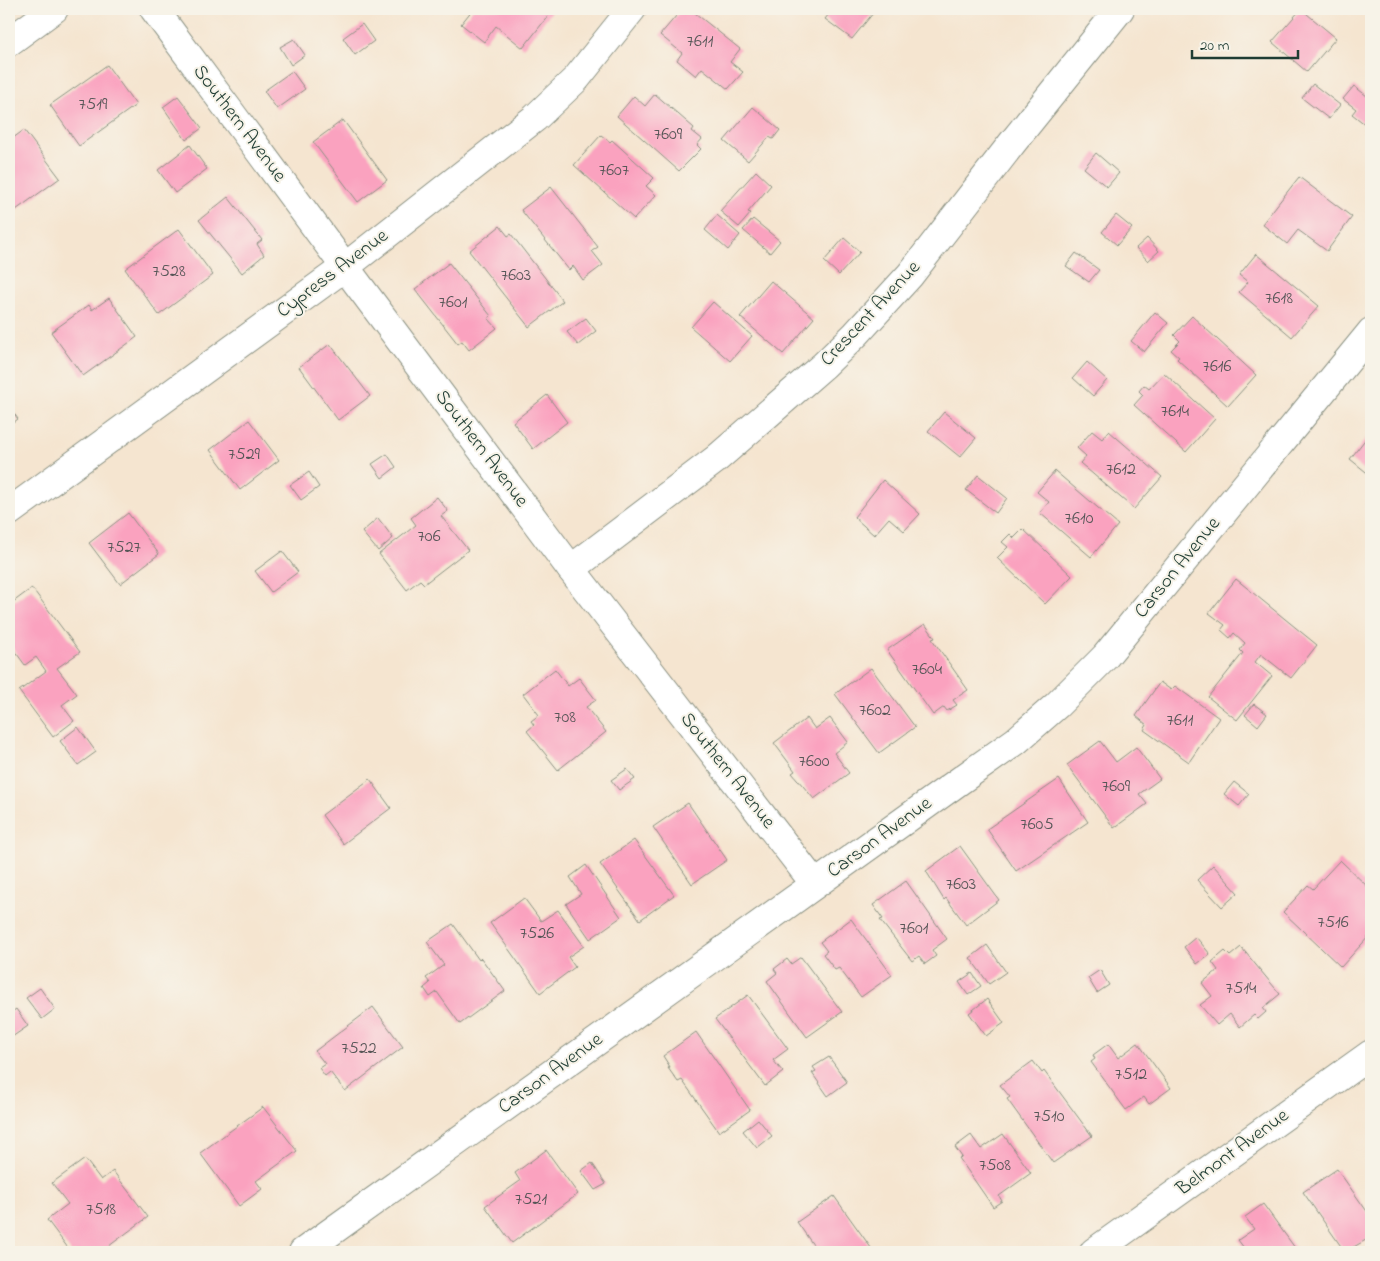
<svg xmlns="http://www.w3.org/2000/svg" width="1380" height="1261" font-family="'Indie Flower',sans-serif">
<rect width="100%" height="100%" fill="#f7f3e8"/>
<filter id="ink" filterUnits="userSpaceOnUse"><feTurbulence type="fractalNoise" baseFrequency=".02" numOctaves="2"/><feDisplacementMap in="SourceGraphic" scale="10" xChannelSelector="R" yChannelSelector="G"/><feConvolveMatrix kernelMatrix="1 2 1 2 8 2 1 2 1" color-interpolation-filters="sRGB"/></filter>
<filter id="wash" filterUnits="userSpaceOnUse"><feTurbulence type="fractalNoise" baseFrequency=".0096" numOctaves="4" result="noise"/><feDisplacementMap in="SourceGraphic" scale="20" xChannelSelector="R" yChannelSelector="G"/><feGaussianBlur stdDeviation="1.12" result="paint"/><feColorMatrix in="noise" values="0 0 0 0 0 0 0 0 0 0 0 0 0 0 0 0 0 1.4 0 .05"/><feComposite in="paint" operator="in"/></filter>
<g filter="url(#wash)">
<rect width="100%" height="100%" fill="#f5e5d0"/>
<g id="blocks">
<g fill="#faa2bf">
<path d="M473,9H550L552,11L523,48L496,26L484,42L461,24Z"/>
<path d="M682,9H690L740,49L730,62L743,72L728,89L702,68L696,76L677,60L682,53L660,35Z"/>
<path d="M833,9H870L874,12L852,39L825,19Z"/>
<path d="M1301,9L1336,38L1307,72L1272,42Z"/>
<path d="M362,24L374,41L355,55L343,38Z"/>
<path d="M294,39L305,55L291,65L280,47Z"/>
<path d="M107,65L136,105L79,146L50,105Z"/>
<path d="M292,71L305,89L277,109L264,91Z"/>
<path d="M1313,84L1340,105L1329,119L1302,98Z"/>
<path d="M1354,86L1367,96L1371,90V129L1352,114L1356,109L1343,99Z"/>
<path d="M655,94L694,128L692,131L702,139L697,145L701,149L679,171L617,116L634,96L645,106Z"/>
<path d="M178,96L202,128L186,140L163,107Z"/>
<path d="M753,107L780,130L773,139L769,137L748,161L724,141Z"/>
<path d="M343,120L387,180L358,202L313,142Z"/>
<path d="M24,130L60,178L9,215V141Z"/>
<path d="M601,135L610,142L612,140L654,178L646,186L656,195L634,219L574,165Z"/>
<path d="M190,145L207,169L175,193L158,170Z"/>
<path d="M1096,153L1119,173L1107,187L1084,168Z"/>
<path d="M756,171L771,185L748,212L751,213L739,227L720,211Z"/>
<path d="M1299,177L1352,217L1327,251L1298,230L1287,244L1262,224Z"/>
<path d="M551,187L598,247L592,251L603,265L583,280L573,266L569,270L521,210Z"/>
<path d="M228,197L262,240L257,244L264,255L242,273L199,220Z"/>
<path d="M717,215L740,235L728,250L705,230Z"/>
<path d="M1116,215L1132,228L1117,245L1102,232Z"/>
<path d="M753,219L780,241L770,253L743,230Z"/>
<path d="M500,226L508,236L511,234L563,301L529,327L469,251Z"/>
<path d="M179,229L213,275L159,315L125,269Z"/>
<path d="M844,238L860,252L839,275L824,261Z"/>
<path d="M1147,238L1159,251L1148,261L1136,248Z"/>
<path d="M1076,253L1099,270L1089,282L1066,266Z"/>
<path d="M1256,254L1319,306L1292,337L1239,292L1248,282L1239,275Z"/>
<path d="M449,263L491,316L488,318L497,328L469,350L462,341L458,344L415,289Z"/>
<path d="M771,281L814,318L783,354L740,317Z"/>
<path d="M109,298L137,337L83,376L51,332L89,305L92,310Z"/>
<path d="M713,302L752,336L730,361L691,327Z"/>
<path d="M1155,312L1168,323L1144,352L1131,341Z"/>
<path d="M1192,316L1256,375L1228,406L1177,359L1179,357L1171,350L1180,341L1174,335Z"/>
<path d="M586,318L596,331L578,345L567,332Z"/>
<path d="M330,344L370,396L338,420L299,367Z"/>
<path d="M1087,362L1107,380L1093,396L1073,378Z"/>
<path d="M1164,373L1215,419L1186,452L1134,405L1143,395L1139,391L1144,385L1149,389Z"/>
<path d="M547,395L567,422L533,449L513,422Z"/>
<path d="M9,407L18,419L9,426Z"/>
<path d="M944,412L976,438L960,457L928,431Z"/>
<path d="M249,420L279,460L240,490L210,450Z"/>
<path d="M1092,431L1102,439L1109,431L1162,477L1134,509L1080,463L1086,456L1077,448Z"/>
<path d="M1371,432V476L1350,459Z"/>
<path d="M387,454L396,467L382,478L372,464Z"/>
<path d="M1055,471L1118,525L1091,557L1040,513L1049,502L1037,492Z"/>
<path d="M309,472L319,487L301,500L290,485Z"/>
<path d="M978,475L1007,498L996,513L966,490Z"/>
<path d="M883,480L920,514L904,531L889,518L874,535L854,517Z"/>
<path d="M437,497L448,511L441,516L468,550L424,584L420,580L407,590L379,554L416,525L411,518Z"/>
<path d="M128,513L159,554L120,584L89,543Z"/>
<path d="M378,518L393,538L378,551L362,532Z"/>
<path d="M1023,529L1072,576L1045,604L997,558L1008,547L1002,542L1010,534L1014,538Z"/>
<path d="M282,551L298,572L271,592L255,571Z"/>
<path d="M1236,579L1317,645L1291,678L1261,654L1255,662L1272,676L1237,720L1208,697L1243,653L1240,650L1245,643L1234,633L1230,638L1221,630L1225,625L1209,613Z"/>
<path d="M32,588L80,652L57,668L77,694L62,705L74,721L53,737L19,691L46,671L36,657L25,665L9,643V605Z"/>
<path d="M925,624L935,638L932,639L968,690L953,700L957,705L947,711L944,707L933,715L887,650Z"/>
<path d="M871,668L915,727L879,753L835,694Z"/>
<path d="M555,669L568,686L579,678L596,700L586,707L606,732L558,770L527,731L534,725L531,721L539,715L523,694Z"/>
<path d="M1160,682L1171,690L1175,686L1219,718L1189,762L1144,730L1147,725L1136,716Z"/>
<path d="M1254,704L1267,714L1258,726L1245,715Z"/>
<path d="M807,718L815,729L830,718L848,742L834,753L849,773L814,799L792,773L795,771L774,743Z"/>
<path d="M78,727L96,752L78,765L60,741Z"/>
<path d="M1100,741L1116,762L1136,747L1160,779L1139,794L1147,804L1114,828L1067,765Z"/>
<path d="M627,769L635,779L619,790L611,780Z"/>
<path d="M370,779L391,808L343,844L322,815Z"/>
<path d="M1059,779L1088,822L1016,871L987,829Z"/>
<path d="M1234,782L1249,794L1239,806L1224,794Z"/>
<path d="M688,803L727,860L692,884L653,827Z"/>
<path d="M634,840L674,895L640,920L600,864Z"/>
<path d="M960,846L999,900L966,925L946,898L944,900L926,871Z"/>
<path d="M1340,860L1371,890V934L1341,967L1283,912L1308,885L1313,889Z"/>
<path d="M586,865L621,917L590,939L566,904L581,894L570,877Z"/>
<path d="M1213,865L1238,893L1222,907L1197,880Z"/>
<path d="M906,881L947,939L932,950L936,956L925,964L919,956L912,961L880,920L883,919L873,905Z"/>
<path d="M524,898L541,921L558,910L584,946L568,957L575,967L540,993L490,923Z"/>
<path d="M851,919L892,975L861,997L839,968L835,970L823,954L827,951L820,942Z"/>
<path d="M453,924L479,960L481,958L505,991L460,1024L437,992L430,997L424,988L430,983L426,978L444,965L427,942Z"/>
<path d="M1196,937L1210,954L1197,964L1184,947Z"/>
<path d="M987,945L1006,972L989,984L970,958Z"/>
<path d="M1241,947L1280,994L1263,1008L1266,1012L1258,1019L1254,1015L1240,1027L1230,1014L1217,1025L1200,1005L1212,996L1202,983L1218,970L1212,962L1225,951L1230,956Z"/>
<path d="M801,957L842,1012L807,1037L767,981L777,973L774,969L787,959L791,964Z"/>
<path d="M1100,970L1109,985L1097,993L1088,978Z"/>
<path d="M972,973L981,986L968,995L959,982Z"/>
<path d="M40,988L55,1009L42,1019L26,998Z"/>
<path d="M748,995L788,1049L773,1060L783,1072L765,1086L715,1019Z"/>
<path d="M987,999L1004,1023L986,1036L969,1013Z"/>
<path d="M373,1007L403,1047L345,1091L330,1072L325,1076L319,1068L325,1064L315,1051Z"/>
<path d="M16,1009L28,1026L9,1039V1014Z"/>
<path d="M696,1032L750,1110L719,1132L682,1080L678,1082L668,1068L670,1067L663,1056Z"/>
<path d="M1138,1043L1171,1088L1149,1104L1144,1097L1126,1110L1091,1062L1095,1059L1093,1055L1108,1044L1118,1058Z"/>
<path d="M829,1057L847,1082L828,1096L812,1073L816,1071L813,1067Z"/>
<path d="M1033,1061L1042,1073L1044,1071L1092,1136L1053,1163L1007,1099L1010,1097L1000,1085Z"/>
<path d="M263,1107L297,1151L256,1181L262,1189L239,1206L200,1153Z"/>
<path d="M758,1119L772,1136L757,1148L743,1131Z"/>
<path d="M1003,1134L1031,1173L999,1196L1002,1201L993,1207L959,1158L962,1157L955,1147L971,1135L981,1149Z"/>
<path d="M546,1150L578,1194L512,1243L485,1206L520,1181L515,1173Z"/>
<path d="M85,1159L101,1180L113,1171L148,1217L109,1246L111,1249L107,1252H71L47,1220L68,1204L52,1183Z"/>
<path d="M592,1163L606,1184L595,1190L581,1171Z"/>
<path d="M1337,1169L1371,1217V1237L1345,1252L1303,1192Z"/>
<path d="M834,1196L874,1252H818L797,1222Z"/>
<path d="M1263,1204L1298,1252H1247L1238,1240L1254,1229L1245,1217Z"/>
</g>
</g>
</g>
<g filter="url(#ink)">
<use href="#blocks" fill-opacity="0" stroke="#8a9182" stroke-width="1"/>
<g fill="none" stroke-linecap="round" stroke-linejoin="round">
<g stroke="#8a9182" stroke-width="30">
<g id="street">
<path d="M154,9L345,267L571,569L815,884"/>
<path d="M9,42L54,9"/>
<path d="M9,512L345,267L535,118L576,79L632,9"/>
<path d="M571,569L715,460L824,365L856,334L910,275L1013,142L1120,9"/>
<path d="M303,1252L958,782L1016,741L1057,705L1105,657L1371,332"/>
<path d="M1094,1252L1371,1054"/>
</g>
</g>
<use href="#street" stroke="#fff" stroke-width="28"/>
</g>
</g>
<g text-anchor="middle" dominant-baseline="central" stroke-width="4" stroke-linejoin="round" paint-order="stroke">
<g font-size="18" fill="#565657">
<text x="700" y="42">7611</text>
<text x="93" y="105">7519</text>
<text x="668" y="135">7609</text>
<text x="614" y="171">7607</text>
<text x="169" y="272">7528</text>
<text x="516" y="276">7603</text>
<text x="1279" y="299">7618</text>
<text x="453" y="303">7601</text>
<text x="1217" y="367">7616</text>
<text x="1175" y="412">7614</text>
<text x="244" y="455">7529</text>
<text x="1121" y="470">7612</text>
<text x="1079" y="519">7610</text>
<text x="429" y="537">706</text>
<text x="124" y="548">7527</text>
<text x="927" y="670">7604</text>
<text x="875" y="711">7602</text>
<text x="565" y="718">708</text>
<text x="1180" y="721">7611</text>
<text x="814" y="762">7600</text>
<text x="1116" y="787">7609</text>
<text x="1037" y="825">7605</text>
<text x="961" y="885">7603</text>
<text x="1333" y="923">7516</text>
<text x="914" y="929">7601</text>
<text x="537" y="934">7526</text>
<text x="1241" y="989">7514</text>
<text x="359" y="1049">7522</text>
<text x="1131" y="1075">7512</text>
<text x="1049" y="1117">7510</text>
<text x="995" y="1166">7508</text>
<text x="531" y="1200">7521</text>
<text x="101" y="1210">7518</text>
</g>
<g font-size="20" fill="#1f3d34" stroke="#f7f3e8">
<text transform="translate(239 124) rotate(53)">Southern Avenue</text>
<text transform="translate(333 274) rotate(-37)">Cypress Avenue</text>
<text transform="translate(871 314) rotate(-47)">Crescent Avenue</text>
<text transform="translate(481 449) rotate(53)">Southern Avenue</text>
<text transform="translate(1178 568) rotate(-51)">Carson Avenue</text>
<text transform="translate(727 771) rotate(52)">Southern Avenue</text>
<text transform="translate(880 838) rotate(-36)">Carson Avenue</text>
<text transform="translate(551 1074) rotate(-36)">Carson Avenue</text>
<text transform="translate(1233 1153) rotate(-36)">Belmont Avenue</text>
</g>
</g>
<rect width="1380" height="1261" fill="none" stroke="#f7f3e8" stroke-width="30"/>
<path d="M1192 50v8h106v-8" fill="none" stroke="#1f3d34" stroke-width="2.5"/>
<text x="1200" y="50" font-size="15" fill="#1f3d34" stroke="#f7f3e8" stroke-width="4" paint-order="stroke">20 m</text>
</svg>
